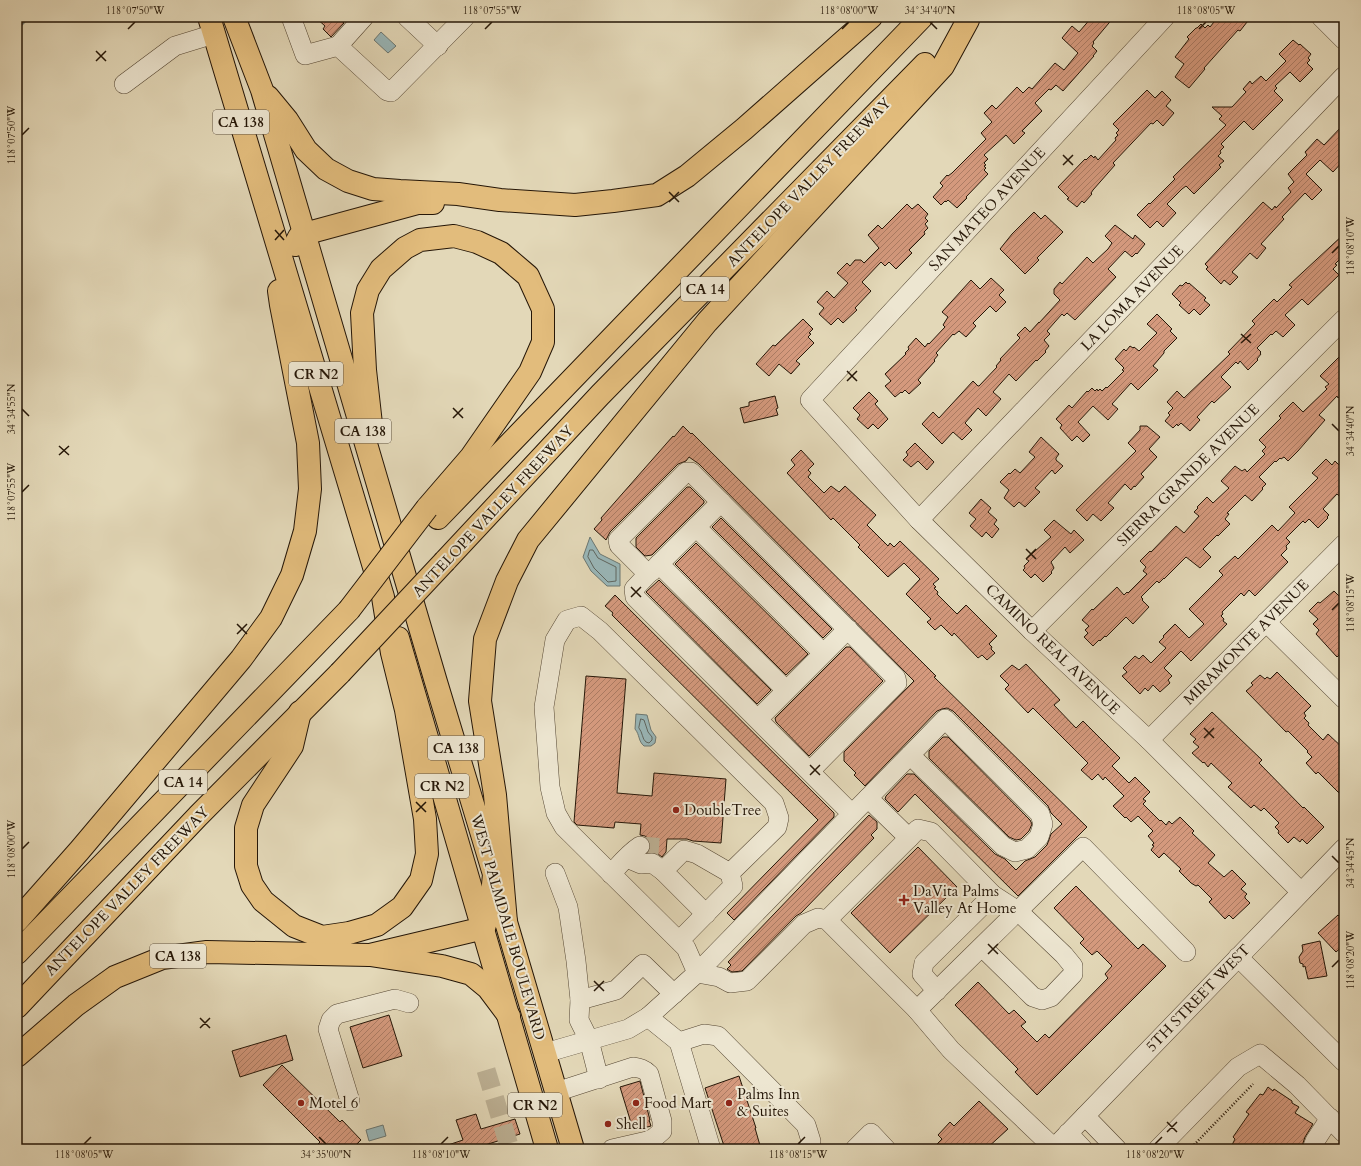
<svg xmlns="http://www.w3.org/2000/svg" width="1361" height="1166" font-family="Cardo,serif">
<defs>
<pattern id="building-hatch" width="6" height="6" patternUnits="userSpaceOnUse"><rect width="6" height="6" fill="#d4997d"/><path d="M-1 1l2-2M0 6l6-6M5 7l2-2" fill="none" stroke="#ac7c64"/></pattern>
</defs>
<rect width="100%" height="100%" fill="#e3d8b8"/>
<filter id="stains"><feTurbulence type="fractalNoise" baseFrequency=".005" numOctaves="4"/><feColorMatrix values="0 0 0 0 .2 0 0 0 0 .09 0 0 0 0 .02 0 0 0 .5 -.17"/></filter>
<radialGradient id="worn" r=".72"><stop offset=".6" stop-color="#630" stop-opacity="0"/><stop offset="1" stop-color="#630" stop-opacity=".3"/></radialGradient>
<g fill="#99b7b9" stroke="#6b7772">
<path d="M381,32L396,46L388,53L374,40Z"/>
<path d="M590,537L600,554L620,564V586H607L591,571L583,557Z"/>
<path d="M636,714L647,715L651,730L656,737L655,743L651,746H644C638,741 640,735 635,729Z"/>
<path d="M383,1125L386,1136L369,1141L366,1130Z"/>
</g>
<g fill="none" stroke-linecap="round" stroke-linejoin="round">
<g stroke="#5f6660" stroke-width="1">
<path d="M590,550H593L598,558L616,567V581L608,582L594,568L588,557Z"/>
<path d="M641,719L644,720L648,732L652,737V740L649,743L646,742C642,739 643,733 639,728Z"/>
</g>
<path stroke="#6b7772" stroke-width="4" d="M17,28L28,17"/>
</g>
<g fill="url(#building-hatch)" stroke="#251607">
<path d="M315,17H337L344,23L331,37L323,29L325,26Z"/>
<path d="M1092,17H1114L1093,42L1094,43L1092,46L1097,51L1093,56H1094L1063,91L1056,85L1051,90L1049,89L1035,103L1042,111L1022,131L1025,133L1014,144L1006,135L984,155L988,159L984,163L986,165L984,166L986,168L984,170L988,174L966,197L967,198L957,208L948,200L946,202L945,201L941,205L933,197L943,186L940,183L947,175L948,176L952,173L986,139L981,133L992,122L984,113L992,105L996,109L1017,87L1023,93L1029,87L1032,89L1055,63L1064,70L1078,53L1062,38L1072,26L1079,32Z"/>
<path d="M1218,17H1251L1240,31L1238,30L1204,68L1205,69L1189,88L1175,77L1184,64L1175,57L1189,39L1187,37L1196,28H1197L1201,24L1205,28L1208,25L1210,27Z"/>
<path d="M1293,40L1299,45L1300,44L1311,54L1308,58L1310,60L1307,63L1313,69L1300,82L1290,72L1275,86L1277,88L1274,91L1283,100L1253,130L1244,121L1221,144L1224,147L1220,151L1221,153L1218,156L1224,161L1219,165L1221,167L1194,194L1186,186L1182,189L1167,204L1176,213L1163,227L1157,221L1150,228L1137,215L1149,203L1150,204L1175,179L1173,177L1226,125L1219,119L1222,116L1212,107H1232L1246,92L1243,89L1250,81L1252,84L1261,76L1266,81L1286,61L1279,54Z"/>
<path d="M1147,90L1155,98L1162,91L1171,100L1166,106L1174,113L1163,126L1157,120L1153,124L1151,123L1113,163L1115,165L1093,190L1091,193L1092,194L1084,203L1082,201L1077,207L1067,199L1069,198L1058,187L1085,159L1086,160L1091,155L1094,158L1095,156L1098,160L1116,140L1115,138L1118,135L1116,133L1119,130L1113,124Z"/>
<path d="M1344,124V160L1333,172L1320,160L1306,174L1322,190L1312,200L1305,193L1282,217L1284,219L1261,244L1266,248L1257,259L1250,253L1232,272L1238,277L1230,285L1224,280L1221,284L1206,269L1208,267L1205,264L1263,202L1272,210L1275,206L1276,208L1291,192L1288,188L1294,182L1288,174L1307,155L1305,152L1317,139L1324,145Z"/>
<path d="M907,204L912,209L918,204L928,214L925,218L928,221L925,224L928,228L924,232L925,234L909,250L912,253L896,269L889,262L885,266L881,262L862,282L871,291L855,308L857,310L843,323L838,318L831,325L819,314L824,308L817,302L827,291L834,298L848,283L837,273L847,263L850,266L855,260H861L864,263L879,248L868,235L878,225L882,229Z"/>
<path d="M1034,212L1041,219L1045,215L1063,232L1037,258L1039,260L1025,274L1000,249L1012,234Z"/>
<path d="M1115,225L1133,239L1135,235L1145,244L1137,254L1136,253L1132,257L1125,251L1108,269L1116,277L1075,320L1067,313L1064,316L1062,314L1047,331L1050,334L1044,340L1049,346L1045,351L1046,352L1037,361L1036,360L1016,381L1009,374L993,392L1001,399L986,416L978,408L965,423L972,430L962,440L953,432L942,444L922,424L933,412L939,418L973,381L978,386H979L997,367L996,366L1001,360L1000,359L1020,338L1017,335L1025,327L1030,332L1039,322V323L1060,300L1054,294V289L1060,282L1062,284L1087,257L1093,263L1108,249L1112,243L1105,236Z"/>
<path d="M1344,234V255L1335,264L1337,265L1333,269L1339,275L1308,305L1302,299L1285,315L1295,325L1283,337L1276,331L1272,335L1271,334L1257,348L1261,352L1260,353L1261,354L1257,359L1258,360L1248,370L1240,361L1238,364L1236,362L1221,377L1231,387L1214,403L1212,401L1197,417L1200,420L1190,431L1181,423L1178,426L1177,424L1173,428L1165,421L1170,415L1168,413L1173,408L1167,402L1177,391L1184,398L1230,354L1228,352L1255,324L1252,321L1274,299L1277,302L1292,287L1289,285Z"/>
<path d="M991,278L1004,290L999,295L1006,302L996,312L990,306L973,323L976,326L966,337L959,331L954,335L953,334L936,353L938,355L934,360L935,361L918,380L921,383L909,394L905,390L902,393L901,392L895,397L885,386L891,381L885,374L906,354L905,353L909,349L908,347L916,338L925,347L928,343L929,344L945,327L943,325L948,317L942,312L971,280L980,289Z"/>
<path d="M1186,282L1188,284L1189,283L1206,298L1204,300L1210,305L1200,315L1194,309L1189,314L1179,305L1181,303L1172,294L1180,285L1182,286Z"/>
<path d="M1157,314L1172,329L1170,331L1177,338L1164,351V353L1153,366L1158,370L1138,390L1131,383L1112,404L1118,409L1108,420L1093,406L1078,422L1090,435L1083,442L1077,436L1072,441L1060,428L1062,425L1056,419L1069,405L1072,408L1087,391L1088,392L1092,388L1095,391L1097,389L1098,391L1100,389L1102,391L1106,387L1107,388L1124,371L1122,370L1124,368L1115,359L1124,349L1126,351L1130,346L1133,348L1134,347L1139,351L1157,333L1147,324Z"/>
<path d="M803,319L813,329L809,333L811,334L808,337L814,343L796,361L800,364L791,374L779,364L769,376L756,364L773,345L775,346Z"/>
<path d="M1344,352V392L1338,398L1337,396L1319,415L1325,420L1298,451L1288,461L1284,457L1281,459L1280,458L1276,462L1275,461L1259,477L1266,484L1262,488L1263,489L1252,501L1245,495L1227,513L1229,514L1225,519L1230,524L1218,536L1217,535L1203,549L1211,557L1200,568L1186,557L1164,579V578L1159,583L1157,581L1141,597L1143,599L1142,600L1149,607L1133,624L1126,617L1106,637L1105,636L1100,641L1099,640L1093,646L1084,637L1088,633L1085,630L1089,626L1082,620L1092,609L1093,610L1117,587L1124,595L1127,592L1128,593L1147,574L1143,571L1146,567L1140,561L1150,551L1151,552L1176,526L1184,533L1199,516L1194,512L1198,508L1197,507L1207,497L1213,503L1229,488L1221,481L1235,466L1242,471L1245,469L1247,472L1265,454L1262,451L1266,447L1259,440L1281,418L1279,416L1293,402L1303,412L1327,389L1325,387L1329,384L1320,376Z"/>
<path d="M869,392L878,401L875,404L888,419L878,429L873,424L868,429L857,419L860,415L853,408Z"/>
<path d="M775,396L778,408L776,409L778,415L744,423L740,408L749,406V402Z"/>
<path d="M683,426L691,434L692,433L936,676L934,677L1087,827L1018,896L915,794L898,812L885,799L886,796L907,774H914L995,854L1005,859L1016,870L1025,861L1035,857L1047,845L1051,834L1062,824L1051,813L1048,806L953,711L947,708L942,709L937,711L865,786L854,775L856,773L844,761V752L914,681L699,464L689,457L686,461L678,464L610,532L606,540L594,529L602,520L601,518L673,436L674,437Z"/>
<path d="M1140,426H1147L1160,437L1149,449L1157,457L1141,474L1144,477L1135,487L1134,486L1131,490L1125,484L1108,503L1114,508L1101,521L1093,514L1087,521L1076,510L1136,451L1128,443L1140,430Z"/>
<path d="M1041,437L1059,454L1056,458V460L1063,466L1055,474L1052,470L1035,488L1040,492L1025,507L1019,502L1014,507L1004,498L1009,490L1000,482L1009,473L1010,474L1015,469L1020,473L1035,457L1029,452Z"/>
<path d="M915,443L934,462L927,470L918,461L911,467L903,460L908,455L906,452Z"/>
<path d="M801,450L814,464L808,470L811,473L808,477L824,493L831,486L839,492L845,486L876,515L867,525L888,546L890,543L894,547L900,541L939,579L933,584L936,587L934,588L938,592L937,594L957,614L966,605L997,636L989,644L992,647L991,649L995,653L987,660L982,655L978,658L954,633L952,636L941,625L935,630L927,622L931,619L906,594L920,579L904,563L888,577L858,547L860,545L833,518L831,520L787,473L795,465L791,460Z"/>
<path d="M1326,459L1332,465L1335,461L1344,470V500L1337,494L1323,509L1329,515L1327,517L1328,518L1318,528L1309,519L1305,523L1303,521L1286,538L1290,542L1286,546L1287,549L1281,555L1288,562L1255,596L1249,590L1244,596L1241,593L1222,612L1223,614L1221,616L1224,619L1223,621L1227,624L1191,661L1181,651L1164,668L1172,676L1168,680L1170,683L1160,692L1153,685L1148,691L1145,688L1140,694L1122,676L1127,672L1123,668L1135,656L1139,659L1143,655L1151,663L1166,648L1159,642L1164,637L1163,636L1175,624L1189,638L1204,624L1189,609L1223,575L1219,571L1235,556L1238,559L1272,525L1278,531L1295,513L1289,507L1318,478L1312,473Z"/>
<path d="M687,487H690L704,501V503L652,555L645,556L636,547V538Z"/>
<path d="M981,499L991,508L988,512L997,520L994,524L999,529L992,538L986,532L982,537L970,526L976,519L969,513Z"/>
<path d="M721,518L832,629L823,638L712,527Z"/>
<path d="M1054,520L1071,534L1074,530L1084,540L1070,553L1065,547L1051,562L1054,568L1051,572L1052,573L1043,582L1035,574L1031,578L1023,570L1025,568L1024,566L1029,561L1026,559L1051,537L1044,530Z"/>
<path d="M696,543L808,654L786,675L675,564Z"/>
<path d="M659,580L771,690L757,704L646,592Z"/>
<path d="M1334,591L1344,601V650L1337,657L1316,634L1319,630L1313,624L1318,619L1309,611L1318,602L1320,603Z"/>
<path d="M615,595L834,813V817L734,920L727,913L818,820L612,615L613,613L605,606Z"/>
<path d="M846,647H850L883,681L809,756L776,722L775,718Z"/>
<path d="M1026,664L1060,700L1054,705L1076,728L1083,721L1120,758L1112,766L1129,783L1135,777L1150,792L1143,799L1146,801L1143,804L1160,821L1161,820L1166,825L1169,821L1172,824L1180,817L1194,831L1192,833L1215,855L1208,863L1224,877L1232,870L1246,884L1241,889L1247,894L1245,896V898L1250,903L1233,919L1229,915L1225,919L1209,902L1212,899L1198,885L1196,886L1191,883L1179,871L1181,869L1164,853L1159,858L1151,850L1154,846L1152,845L1154,843L1148,836L1153,831L1138,816L1131,822L1126,817L1125,818L1113,806L1124,796L1105,777L1103,780L1098,774L1092,780L1081,770L1088,763L1033,708L1028,713L1005,689L1009,685L1000,676L1012,665L1019,670Z"/>
<path d="M1277,672L1311,706L1304,713L1306,716L1304,718L1309,723L1308,725L1323,740L1328,734L1344,749V798L1318,772L1316,774L1306,763L1312,757L1307,752L1308,751L1288,731L1286,732L1246,691L1253,685L1251,683L1260,675L1265,679L1267,677L1270,679Z"/>
<path d="M586,676L626,679L617,793L652,796L654,773L726,779L721,843L693,841L687,839H667L666,852L662,857L658,854L649,852L651,845L649,839L645,836L640,835L641,824L615,822L614,828L577,825L574,822Z"/>
<path d="M1212,712L1262,760L1259,763L1303,808L1304,807L1324,827L1307,844L1302,839L1300,842L1294,837L1288,843L1278,833L1279,831L1275,827L1279,823L1264,808L1261,811L1254,805L1251,808L1228,787L1232,783L1211,763L1208,767L1204,762L1203,763L1192,753L1199,747L1193,742L1196,739L1190,734Z"/>
<path d="M943,737H948L1030,820L1032,824L1029,831L1021,839L1016,840L1009,837L929,758V751Z"/>
<path d="M869,815L877,822V829L871,835L874,838L801,913L796,916L742,971L732,972L727,969L731,965L728,962Z"/>
<path d="M918,847L957,887L890,953L851,913Z"/>
<path d="M1076,886L1138,949L1143,944L1166,966L1037,1095L1015,1072L1018,1069L955,1005L978,982L1009,1014L1014,1010L1026,1022L1021,1026L1037,1042L1045,1034L1049,1038L1108,978L1105,974L1112,966L1097,951L1092,955L1080,943L1084,939L1054,908Z"/>
<path d="M1338,915L1344,921V945L1336,952L1318,933Z"/>
<path d="M1320,941L1327,976L1308,979L1305,966L1303,967V964L1300,963L1299,957L1303,951L1302,945Z"/>
<path d="M389,1015L402,1056L363,1068L350,1027Z"/>
<path d="M286,1035L293,1060L240,1077L232,1051Z"/>
<path d="M282,1065L340,1122L342,1120L361,1140L352,1149H313L320,1142L263,1085Z"/>
<path d="M739,1076L756,1128H755L761,1149H725L705,1088Z"/>
<path d="M640,1081L650,1120H649L651,1126L640,1129L639,1124L632,1126L620,1087Z"/>
<path d="M1268,1087L1273,1091L1274,1089L1292,1101V1103L1299,1107L1295,1113L1313,1124L1305,1137L1301,1149H1230L1235,1139L1233,1137L1249,1114L1246,1112L1260,1094L1263,1095Z"/>
<path d="M979,1101L1008,1129L986,1149H932L942,1139L938,1135L950,1122L954,1126Z"/>
<path d="M476,1114L481,1129L515,1119L520,1134L485,1145L487,1149H443L442,1147L463,1140L456,1120Z"/>
</g>
<g fill="none" stroke-linecap="round" stroke-linejoin="round">
<g stroke="#bdb195" stroke-width="19" stroke-dasharray="19 10" stroke-linecap="butt">
<path d="M640,846L666,848"/>
<path d="M486,1070L510,1149"/>
</g>
<g stroke="#544633" stroke-width="20">
<g id="minor">
<path d="M291,17L305,55L338,46L387,91L391,92L465,17"/>
<path d="M407,17L438,46"/>
<path d="M1165,17L810,400L919,520L1032,631L1149,740L1301,892"/>
<path d="M1321,17L1344,40"/>
<path d="M338,46L364,17"/>
<path d="M124,84L175,46L214,34"/>
<path d="M919,520L1344,76"/>
<path d="M696,527L823,653"/>
<path d="M659,564L786,690"/>
<path d="M651,572L721,502"/>
<path d="M1266,622L1344,699"/>
<path d="M1032,631L1344,319"/>
<path d="M758,719L848,629"/>
<path d="M1149,740L1344,544"/>
<path d="M810,771L897,683L896,678L691,472H686L618,540L619,545L648,574L634,589L635,597L852,814L697,973L719,977L730,983L747,981L804,924L818,918L827,920L917,1010"/>
<path d="M868,798L909,838"/>
<path d="M852,814C883,783 914,751 945,719L1040,814L1043,824L1039,837L1027,849L1015,852L1003,846L910,755"/>
<path d="M627,858L641,864L652,863L663,871"/>
<path d="M555,873L568,907L576,961L580,1000L579,1020L589,1040L599,1079"/>
<path d="M611,874C620,864 629,853 640,846"/>
<path d="M706,914L663,871L684,850L697,854L730,873"/>
<path d="M827,920L918,829L931,832L993,895"/>
<path d="M1238,957L1344,1062"/>
<path d="M937,991L922,974L924,963L993,895L1018,911L1064,955L1073,966V974L1051,997L1042,1000L1033,997L982,947"/>
<path d="M580,1000L616,990L643,964L674,994"/>
<path d="M648,1017L679,1042L711,1149"/>
<path d="M679,1042L704,1034L718,1036L806,1125L811,1141L808,1149"/>
<path d="M545,1053L628,1029L648,1017L697,973L686,948L564,827L556,813L550,787L544,707L555,640L567,620L581,616L600,631L774,803L779,818L777,827L730,873L733,886L679,941"/>
<path d="M556,1092L633,1067C640,1068 644,1069 649,1074L662,1121V1131L654,1138L647,1141L612,1149"/>
<path d="M350,1101L328,1029L331,1020L337,1014L395,999L409,1003"/>
<path d="M1085,1116L1117,1149"/>
<path d="M1068,1133L1083,1149"/>
<path d="M1054,1148L951,1050L917,1010L1083,847L1186,952"/>
<path d="M855,1149L871,1133L886,1149"/>
<path d="M1053,1149L1344,848"/>
<path d="M1158,1149L1238,1067L1260,1054L1297,1085L1344,1133"/>
<path d="M1312,1149L1315,1141L1330,1118"/>
</g>
</g>
<g stroke="#251607" stroke-width="24">
<g id="major">
<path d="M398,638L547,1149"/>
<path d="M501,903L506,922L573,1149"/>
</g>
</g>
<g stroke="#251607" stroke-width="24">
<g id="highway">
<path d="M209,17L383,597L392,653L406,710L425,819L427,854L421,880L402,907L377,925L349,933L322,937L294,926L263,901L252,885L246,866V828L253,805L292,746L300,712"/>
<path d="M234,17L262,90L436,682L494,874L491,906L484,928L370,955"/>
<path d="M268,97L287,120L306,150L326,169L348,181L373,189L400,191L458,194L500,200L575,205L613,201L657,195L687,176L744,129L871,17"/>
<path d="M295,245L299,237L304,234L418,203H433"/>
<path d="M371,424L365,370L362,313L368,290L381,269L405,248L420,240L454,236L477,242L501,253L528,276L543,309V342L530,372L471,457L427,508"/>
<path d="M438,518L922,17"/>
<path d="M445,561L600,395L925,64"/>
<path d="M17,921L79,851L241,659L271,618L292,575L305,531L310,489L308,443L281,305L279,291"/>
<path d="M506,922L495,795L480,701L485,639L507,581L528,540L707,322L943,66L968,20"/>
<path d="M17,953L349,610"/>
<path d="M17,1007L198,816L340,673"/>
<path d="M17,1056L76,1005L115,977L162,958L207,952L370,955L442,966L471,974L488,988L509,1016"/>
</g>
</g>
<path stroke="#251607" stroke-width="2.5" stroke-dasharray="1 2" stroke-linecap="butt" d="M1190,1149L1253,1084"/>
<use href="#minor" stroke="#ede6d1" stroke-width="19"/>
<use href="#major" stroke="#e2bc7c" stroke-width="22"/>
<use href="#highway" stroke="#e2bc7c" stroke-width="22"/>
<g stroke="#251607" stroke-width="24" stroke-linecap="butt">
<g id="highway-bridge">
<path d="M349,610L427,508"/>
<path d="M340,673L445,561"/>
</g>
</g>
<use href="#highway-bridge" stroke="#e2bc7c" stroke-width="22"/>
</g>
<path fill="none" stroke="#251607" stroke-width="1.5" d="M930,22L937,29M128,29L135,22M485,29L492,22M842,29L849,22M1199,29L1206,22M96,51L106,61M96,61L106,51M22,135L29,128M1063,155L1073,165M1063,165L1073,155M669,192L679,202M669,202L679,192M275,230L284,240M275,240L284,230M1332,253L1339,246M1241,334L1251,343M1241,343L1251,334M847,371L857,381M847,381L857,371M453,408L463,418M22,409L29,416M453,418L463,408M1332,424L1339,431M59,446L69,455M59,455L69,446M22,492L29,485M1026,549L1036,559M1026,559L1036,549M631,587L641,597M631,597L641,587M1332,610L1339,603M237,624L247,634M237,634L247,624M1204,728L1214,738M1204,738L1214,728M810,765L820,775M810,775L820,765M416,802L426,812M416,812L426,802M22,849L29,842M1332,856L1339,863M988,944L998,954M988,954L998,944M1332,967L1339,960M594,981L604,991M594,991L604,981M200,1018L210,1028M200,1028L210,1018M1167,1122L1177,1132M1167,1132L1177,1122M319,1137L326,1144M84,1144L91,1137M441,1144L448,1137M798,1144L805,1137M1155,1144L1162,1137"/>
<g fill="#8f2418" stroke="#ede6d1" stroke-width="1.5">
<circle cx="676" cy="810" r="4"/>
<path d="M902 894h4v4h4v4h-4v4h-4v-4h-4v-4h4z"/>
<circle cx="301" cy="1103" r="4"/>
<circle cx="636" cy="1103" r="4"/>
<circle cx="729" cy="1103" r="4"/>
<circle cx="608" cy="1124" r="4"/>
</g>
<g text-anchor="middle" dominant-baseline="central" stroke-width="4" stroke-linejoin="round" paint-order="stroke">
<g fill="#ede6d1" stroke="#615444" stroke-width="1">
<rect x="213" y="110" width="56" height="24" rx="3"/>
<rect x="681" y="277" width="48" height="24" rx="3"/>
<rect x="289" y="362" width="54" height="24" rx="3"/>
<rect x="335" y="419" width="56" height="24" rx="3"/>
<rect x="428" y="736" width="56" height="24" rx="3"/>
<rect x="159" y="770" width="48" height="24" rx="3"/>
<rect x="415" y="774" width="54" height="24" rx="3"/>
<rect x="150" y="944" width="56" height="24" rx="3"/>
<rect x="508" y="1093" width="54" height="24" rx="3"/>
</g>
<g font-size="14" font-weight="bold" fill="#251607">
<text x="241" y="122">CA 138</text>
<text x="705" y="289">CA 14</text>
<text x="316" y="374">CR N2</text>
<text x="363" y="431">CA 138</text>
<text x="456" y="748">CA 138</text>
<text x="183" y="782">CA 14</text>
<text x="442" y="786">CR N2</text>
<text x="178" y="956">CA 138</text>
<text x="535" y="1105">CR N2</text>
</g>
<g font-size="15" fill="#251607" stroke="#ede6d1">
<text transform="translate(809 182) rotate(-46)">ANTELOPE VALLEY FREEWAY</text>
<text transform="translate(987 209) rotate(-47)">SAN MATEO AVENUE</text>
<text transform="translate(1132 298) rotate(-46)">LA LOMA AVENUE</text>
<text transform="translate(1188 475) rotate(-45)">SIERRA GRANDE AVENUE</text>
<text transform="translate(493 511) rotate(-47)">ANTELOPE VALLEY FREEWAY</text>
<text transform="translate(1246 642) rotate(-45)">MIRAMONTE AVENUE</text>
<text transform="translate(1053 649) rotate(44)">CAMINO REAL AVENUE</text>
<text transform="translate(127 891) rotate(-46)">ANTELOPE VALLEY FREEWAY</text>
<text transform="translate(508 927) rotate(74)">WEST PALMDALE BOULEVARD</text>
<text transform="translate(1198 998) rotate(-46)">5TH STREET WEST</text>
</g>
<g font-size="15" fill="#251607" stroke="#ede6d1" text-anchor="start">
<text x="684" y="810">DoubleTree</text>
<text x="913" y="891">DaVita Palms<tspan x="913" dy="17">Valley At Home</tspan></text>
<text x="737" y="1094">Palms Inn<tspan x="737" dy="17">&amp; Suites</tspan></text>
<text x="309" y="1103">Motel 6</text>
<text x="644" y="1103">Food Mart</text>
<text x="616" y="1124">Shell</text>
</g>
</g>
<rect width="1361" height="1166" fill="none" stroke="#e3d8b8" stroke-width="44"/>
<rect x="22" y="22" width="1317" height="1122" fill="none" stroke="#251607" stroke-width="1.5"/>
<g font-size="10" text-anchor="middle" fill="#251607">
<text x="135" y="14">118°07'50"W</text>
<text x="492" y="14">118°07'55"W</text>
<text x="849" y="14">118°08'00"W</text>
<text x="930" y="14">34°34'40"N</text>
<text x="1206" y="14">118°08'05"W</text>
<text transform="translate(11 135) rotate(-90)" y="4">118°07'50"W</text>
<text transform="translate(1350 246) rotate(-90)" y="4">118°08'10"W</text>
<text transform="translate(11 409) rotate(-90)" y="4">34°34'55"N</text>
<text transform="translate(1350 431) rotate(-90)" y="4">34°34'40"N</text>
<text transform="translate(11 492) rotate(-90)" y="4">118°07'55"W</text>
<text transform="translate(1350 603) rotate(-90)" y="4">118°08'15"W</text>
<text transform="translate(11 849) rotate(-90)" y="4">118°08'00"W</text>
<text transform="translate(1350 863) rotate(-90)" y="4">34°34'45"N</text>
<text transform="translate(1350 960) rotate(-90)" y="4">118°08'20"W</text>
<text x="84" y="1158">118°08'05"W</text>
<text x="326" y="1158">34°35'00"N</text>
<text x="441" y="1158">118°08'10"W</text>
<text x="798" y="1158">118°08'15"W</text>
<text x="1155" y="1158">118°08'20"W</text>
</g>
<rect width="100%" height="100%" filter="url(#stains)"/>
<rect width="100%" height="100%" fill="url(#worn)"/>
</svg>
